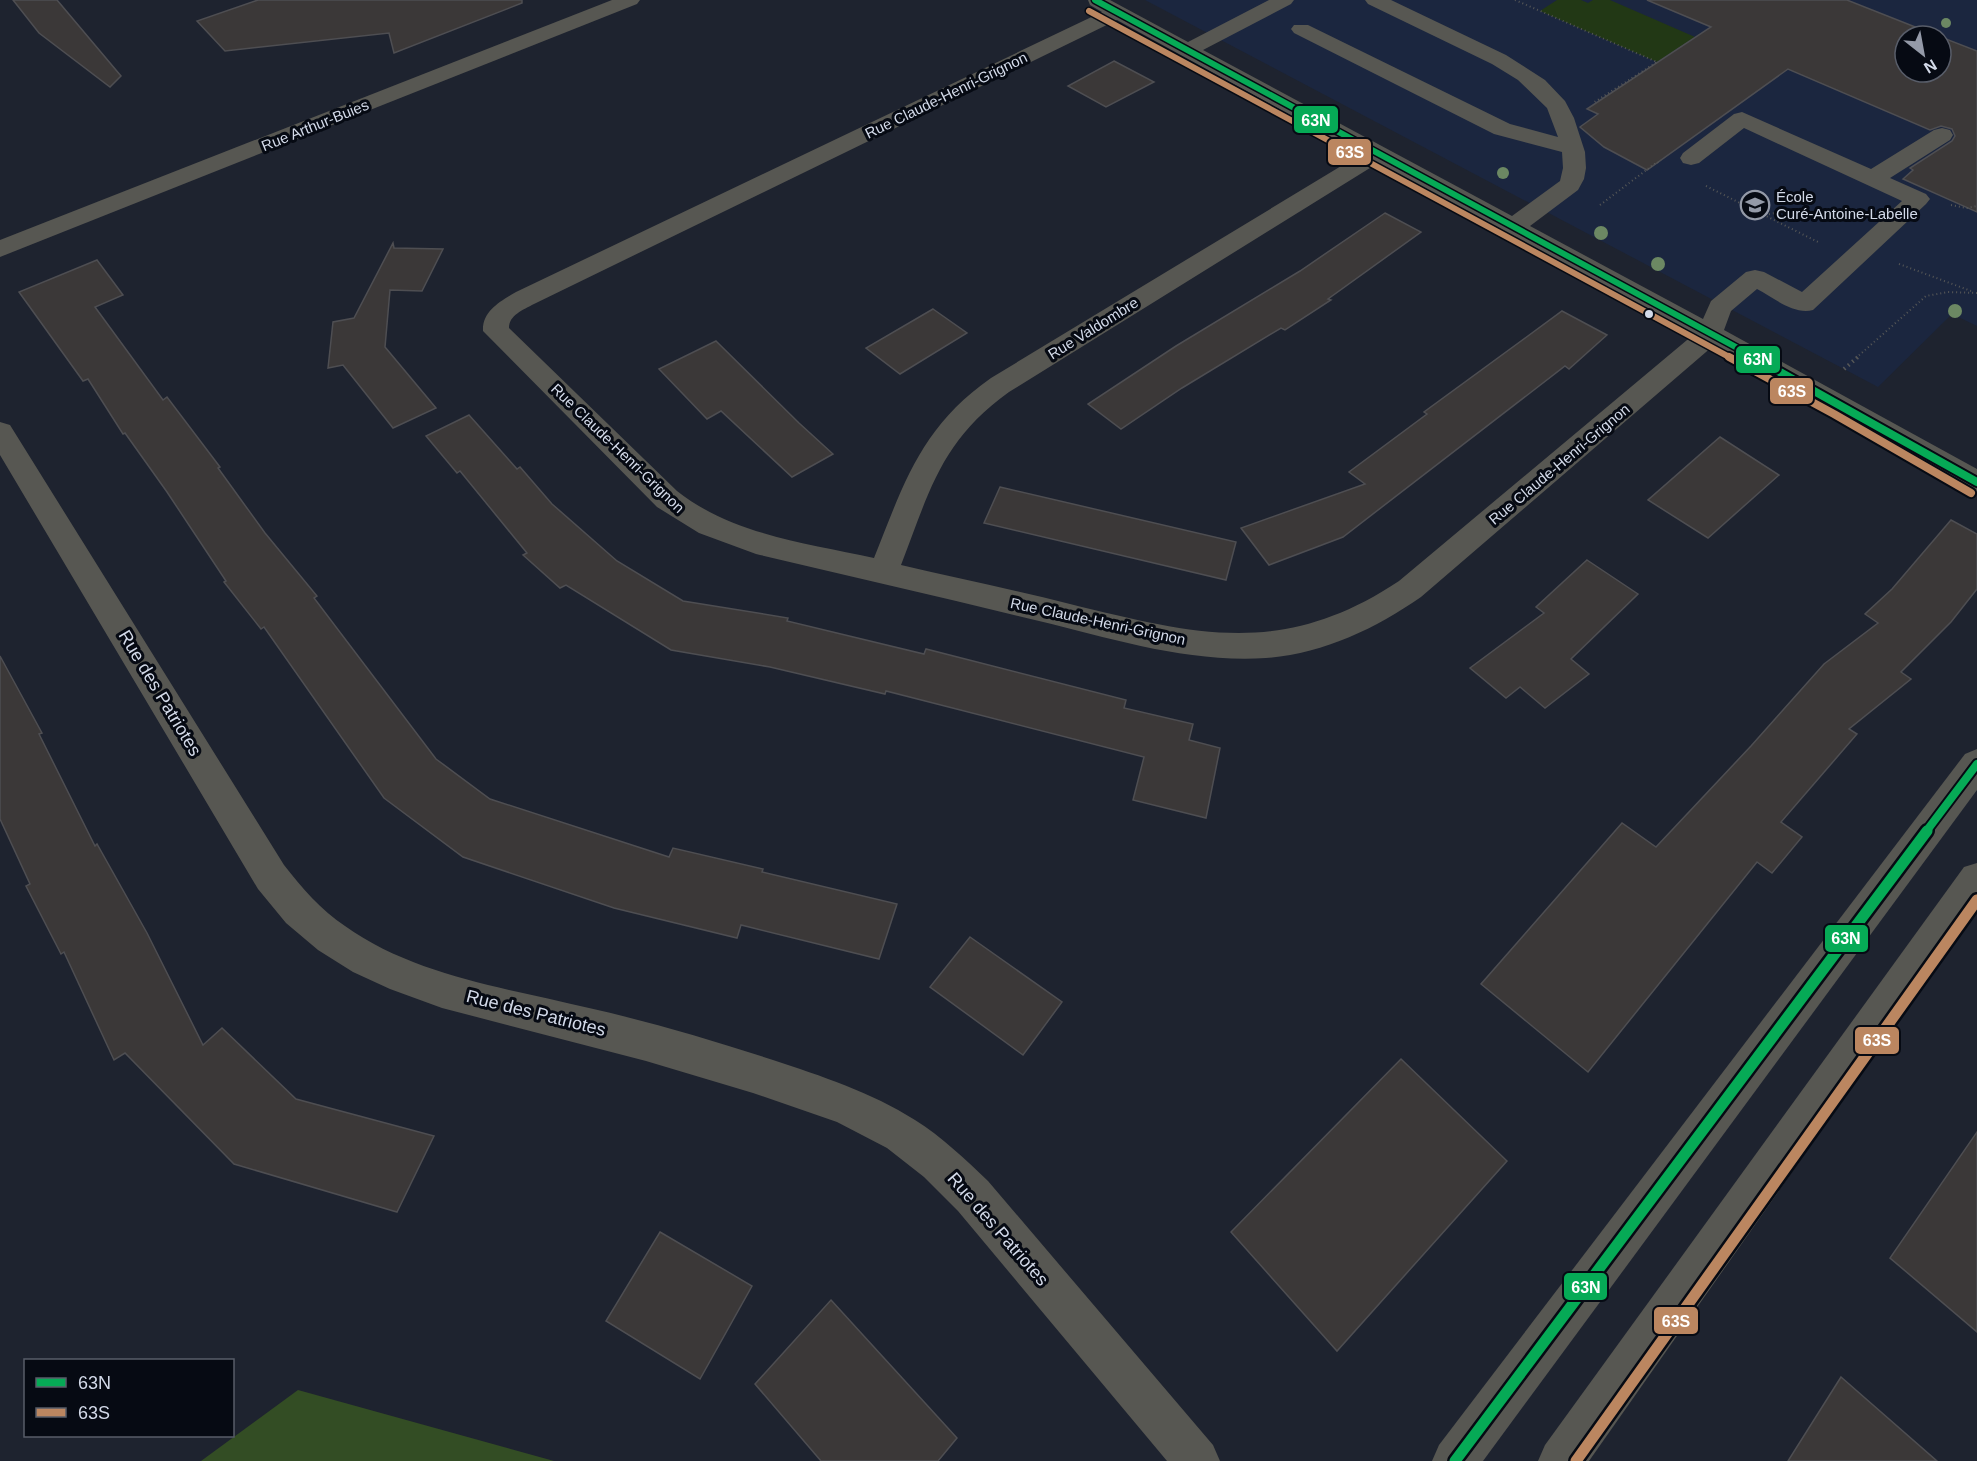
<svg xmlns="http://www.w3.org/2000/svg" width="1977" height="1461" font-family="Helvetica,sans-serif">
<rect width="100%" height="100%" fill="#1e232f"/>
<path fill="#1b263f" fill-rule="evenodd" d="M1145,0H1977V326L1952,314L1878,387ZM1905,36H1941V72H1905Z"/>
<path fill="#223815" d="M1557,0H1581L1588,3L1593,0H1610L1695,37L1657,62L1540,11Z"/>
<path fill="#334d24" d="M298,1390L554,1461H201Z"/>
<g fill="#3b3838" stroke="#4e4e52" stroke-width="1.5">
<path d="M13,0H57L121,76L110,87L39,33Z"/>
<path d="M258,0H522V3L394,53L389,33L225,51L197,21Z"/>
<path d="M1647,0H1847L1938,36H1905V72H1941V37L1977,51V212L1903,179L1913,170L1910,168L1952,141L1955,136L1952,129L1941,126L1930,130L1788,69L1647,170L1604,147L1580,127L1598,114L1587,109L1711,27Z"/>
<path d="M1114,61L1154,82L1106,107L1068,86Z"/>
<path d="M1385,213L1421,232L1328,299L1331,300L1285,330L1281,328L1182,388L1121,429L1088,404L1176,346L1300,271Z"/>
<path d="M393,243L394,248L443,249L422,291L390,290L385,347L436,408L393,428L343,365L328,368L333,322L354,318Z"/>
<path d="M97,260L123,295L95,307L163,400L167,397L220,467L218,468L265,533L317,596L314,598L436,759L490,799L669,857L673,848L763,869L762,872L897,904L879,959L741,925L737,938L614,908L463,857L384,798L264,627L261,629L224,582L226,581L167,492L125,433L123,434L88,379L83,381L19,292Z"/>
<path d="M933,309L967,333L900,374L866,348Z"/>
<path d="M1562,311L1607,335L1569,369L1565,366L1343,537L1269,565L1241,528L1365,484L1349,472L1427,414L1424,412Z"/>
<path d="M716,341L799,423L833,454L792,477L721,411L707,419L659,369Z"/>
<path d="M469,415L517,469L520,467L552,504L617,561L683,601L788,618L787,621L924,654L926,649L1126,700L1124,708L1193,724L1189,740L1220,748L1206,818L1133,800L1144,757L886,691L885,694L770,667L671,650L566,585L560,588L523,555L527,553L460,471L457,473L426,436Z"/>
<path d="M1720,437L1779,475L1708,538L1648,500Z"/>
<path d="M1000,487L1236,542L1226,580L984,523Z"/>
<path d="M1951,520L1977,534V589L1951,622L1901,672L1911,679L1849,729L1857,734L1781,822L1802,837L1772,873L1757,862L1588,1072L1481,984L1622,823L1656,847L1751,746L1824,664L1878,623L1865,614L1892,589Z"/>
<path d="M1587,560L1638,594L1571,659L1589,674L1545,708L1520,687L1506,698L1470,668L1544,613L1536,607Z"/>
<path d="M0,656L42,733L39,734L95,846L97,844L147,933L203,1045L222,1028L296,1099L434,1136L397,1212L234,1164L125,1053L114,1060L64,952L61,954L26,886L30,884L0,819Z"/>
<path d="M970,937L1062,1002L1023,1055L930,987Z"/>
<path d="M1401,1059L1507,1161L1337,1351L1231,1232Z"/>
<path d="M1977,1132V1332L1890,1258Z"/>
<path d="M660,1232L752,1286L700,1379L606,1321Z"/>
<path d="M831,1300L957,1438L938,1461H821L755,1384Z"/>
<path d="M1841,1377L1937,1461H1788Z"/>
</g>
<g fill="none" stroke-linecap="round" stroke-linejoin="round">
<g stroke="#565757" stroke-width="2" stroke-dasharray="1 3" stroke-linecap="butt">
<path d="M1515,0L1657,62L1593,103"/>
<path d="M1706,186L1820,243"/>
<path d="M1600,205L1657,162L1659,163"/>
<path d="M1951,205L1967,208L1977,206"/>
<path d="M1765,215L1781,212L1778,202"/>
<path d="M1899,264L1971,291"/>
<path d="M1856,358L1926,296L1948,292L1977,293"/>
</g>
<path stroke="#565757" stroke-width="4" stroke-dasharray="1.5 4" stroke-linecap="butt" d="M1844,369L1858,357"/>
<g fill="#575752" fill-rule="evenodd">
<path d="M612,0H640L637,4L0,257V240Z"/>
<path d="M1088,0H1110L1188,42L1269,0H1294L1291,4L1203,50L1512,216L1560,181L1563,168L1562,152L1494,134L1294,33L1291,29L1294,25H1308L1510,124L1558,137L1547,108L1518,80L1492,64L1368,4L1365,0H1391L1506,55L1545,80L1565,101L1574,118L1585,152L1586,168L1584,179L1578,190L1530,226L1703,319L1711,301L1746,272L1755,270L1764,272L1802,292L1902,201L1744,128L1699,163L1691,165L1683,163L1680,158L1683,153L1734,114L1742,112L1871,169L1934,130L1942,128L1950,130L1953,135L1950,140L1890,178L1926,194L1930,199L1926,204L1813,310C1794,315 1774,298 1757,289L1731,311L1724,330L1977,469V492L1967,489C1882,443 1798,393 1713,346L1421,597C1375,629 1322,654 1266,658C1188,663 1113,639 1039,621C945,598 850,576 756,554L699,533L657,507L483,331C482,311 501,301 516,292L1102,12L1090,5ZM1117,20L1361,154L991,378C921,427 904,483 874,558C806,543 733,535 677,491L509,328C509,315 523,310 534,304ZM1378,163L1693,335L1399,581C1283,658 1197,635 1070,604C1014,590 957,578 901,565C930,490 941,441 1009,392Z"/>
<path d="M0,422L10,425L284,865C302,888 321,910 345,926C415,976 507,988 589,1008C651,1022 712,1040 773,1060C821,1076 871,1092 915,1120C942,1137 965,1159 988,1181L1213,1445L1220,1461H1167L958,1211L924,1177L887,1148L837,1122L753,1093L646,1061L442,1008L390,989L353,972L318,950L286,923L258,889L0,455Z"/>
<path d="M1977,749V790L1483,1461H1432L1439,1445L1965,754Z"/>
<path d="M1977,863V909L1589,1461H1538L1545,1445L1964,867Z"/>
</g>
<g stroke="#060a13" stroke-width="9">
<path id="bus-1-far2" d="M1095,0L1756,358"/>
</g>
<g stroke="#060a13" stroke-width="12">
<g id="bus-1-far1">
<path d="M1753,357L1977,482"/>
<path d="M1925,833L1977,764"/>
</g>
</g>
<g stroke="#060a13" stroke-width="16">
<path id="bus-1" d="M1455,1461L1927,831"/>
</g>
<g stroke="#060a13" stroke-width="9">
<path id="bus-2-far2" d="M1089,11L1731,358"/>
</g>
<g stroke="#060a13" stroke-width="12">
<path id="bus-2-far1" d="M1729,357L1834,414L1971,493"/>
</g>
<g stroke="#060a13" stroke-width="16">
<path id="bus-2" d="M1576,1461L1977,900"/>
</g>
<use href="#bus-1-far2" stroke="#06aa56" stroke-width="6"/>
<use href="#bus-1-far1" stroke="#06aa56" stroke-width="8"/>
<use href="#bus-1" stroke="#06aa56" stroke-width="11"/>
<use href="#bus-2-far2" stroke="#bb8660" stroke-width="6"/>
<use href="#bus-2-far1" stroke="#bb8660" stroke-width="8"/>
<use href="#bus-2" stroke="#bb8660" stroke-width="11"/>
</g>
<g fill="#6c8863">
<circle cx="1946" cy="23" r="5"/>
<circle cx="1503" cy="173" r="6"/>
<circle cx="1601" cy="233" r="7"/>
<circle cx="1658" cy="264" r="7"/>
<circle cx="1955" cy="311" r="7"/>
</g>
<defs>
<g id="school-ring" transform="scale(1.5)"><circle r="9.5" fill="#060a13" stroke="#949aa8" stroke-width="1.5"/><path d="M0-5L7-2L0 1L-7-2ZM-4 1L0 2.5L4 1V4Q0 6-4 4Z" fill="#949aa8"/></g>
</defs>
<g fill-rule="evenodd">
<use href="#school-ring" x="1755" y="205"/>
</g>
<circle fill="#d3dae9" stroke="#060a13" stroke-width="2" cx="1649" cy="314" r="5"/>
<g text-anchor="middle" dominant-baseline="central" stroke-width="6" stroke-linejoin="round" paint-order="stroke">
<g font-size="15" fill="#d3dae9" stroke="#060a13">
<text transform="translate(946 95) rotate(-26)">Rue Claude-Henri-Grignon</text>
<text transform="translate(315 125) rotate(-22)">Rue Arthur-Buies</text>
<text transform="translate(1093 328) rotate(-32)">Rue Valdombre</text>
<text transform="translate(618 448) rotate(44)">Rue Claude-Henri-Grignon</text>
<text transform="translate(1559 464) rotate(-40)">Rue Claude-Henri-Grignon</text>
<text transform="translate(1098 621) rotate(12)">Rue Claude-Henri-Grignon</text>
</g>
<g font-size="15" fill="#d3dae9" stroke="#060a13" text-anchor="start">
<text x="1776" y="196">École<tspan x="1776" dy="17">Curé-Antoine-Labelle</tspan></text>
</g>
<g font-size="18" fill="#d3dae9" stroke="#060a13">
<text transform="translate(160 693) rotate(59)">Rue des Patriotes</text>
<text transform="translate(536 1013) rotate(14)">Rue des Patriotes</text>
<text transform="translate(998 1229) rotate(49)">Rue des Patriotes</text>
</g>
</g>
<g stroke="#060a13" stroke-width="2">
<rect x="1293" y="105" width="46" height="29" rx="6" fill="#06aa56"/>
<rect x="1327" y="138" width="45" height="28" rx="6" fill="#bb8660"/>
<rect x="1735" y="345" width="46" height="29" rx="6" fill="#06aa56"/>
<rect x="1769" y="377" width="45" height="28" rx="6" fill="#bb8660"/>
<rect x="1824" y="924" width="45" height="29" rx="6" fill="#06aa56"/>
<rect x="1854" y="1026" width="46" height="29" rx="6" fill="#bb8660"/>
<rect x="1563" y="1272" width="45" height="29" rx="6" fill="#06aa56"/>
<rect x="1653" y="1306" width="46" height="29" rx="6" fill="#bb8660"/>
</g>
<g font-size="16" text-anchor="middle" font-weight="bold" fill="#fff">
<text x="1316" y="126">63N</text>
<text x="1350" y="158">63S</text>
<text x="1758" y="365">63N</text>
<text x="1792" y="397">63S</text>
<text x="1846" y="944">63N</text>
<text x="1877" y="1046">63S</text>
<text x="1586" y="1293">63N</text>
<text x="1676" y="1327">63S</text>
</g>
<rect x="24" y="1359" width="210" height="78" fill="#060a13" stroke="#585d69" stroke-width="1.5"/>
<rect x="36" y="1378" width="30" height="9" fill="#06aa56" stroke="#585d69" stroke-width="1.5"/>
<text x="78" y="1389" font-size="18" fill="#d3dae9">63N</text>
<rect x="36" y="1408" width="30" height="9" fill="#bb8660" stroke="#585d69" stroke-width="1.5"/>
<text x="78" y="1419" font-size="18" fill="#d3dae9">63S</text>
<g transform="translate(1923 54) rotate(149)"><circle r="28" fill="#060a13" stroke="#585d69" stroke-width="1.5"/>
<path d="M0-4.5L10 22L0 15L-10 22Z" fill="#949aa8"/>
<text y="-9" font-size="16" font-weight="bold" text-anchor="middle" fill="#d3dae9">N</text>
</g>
</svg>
